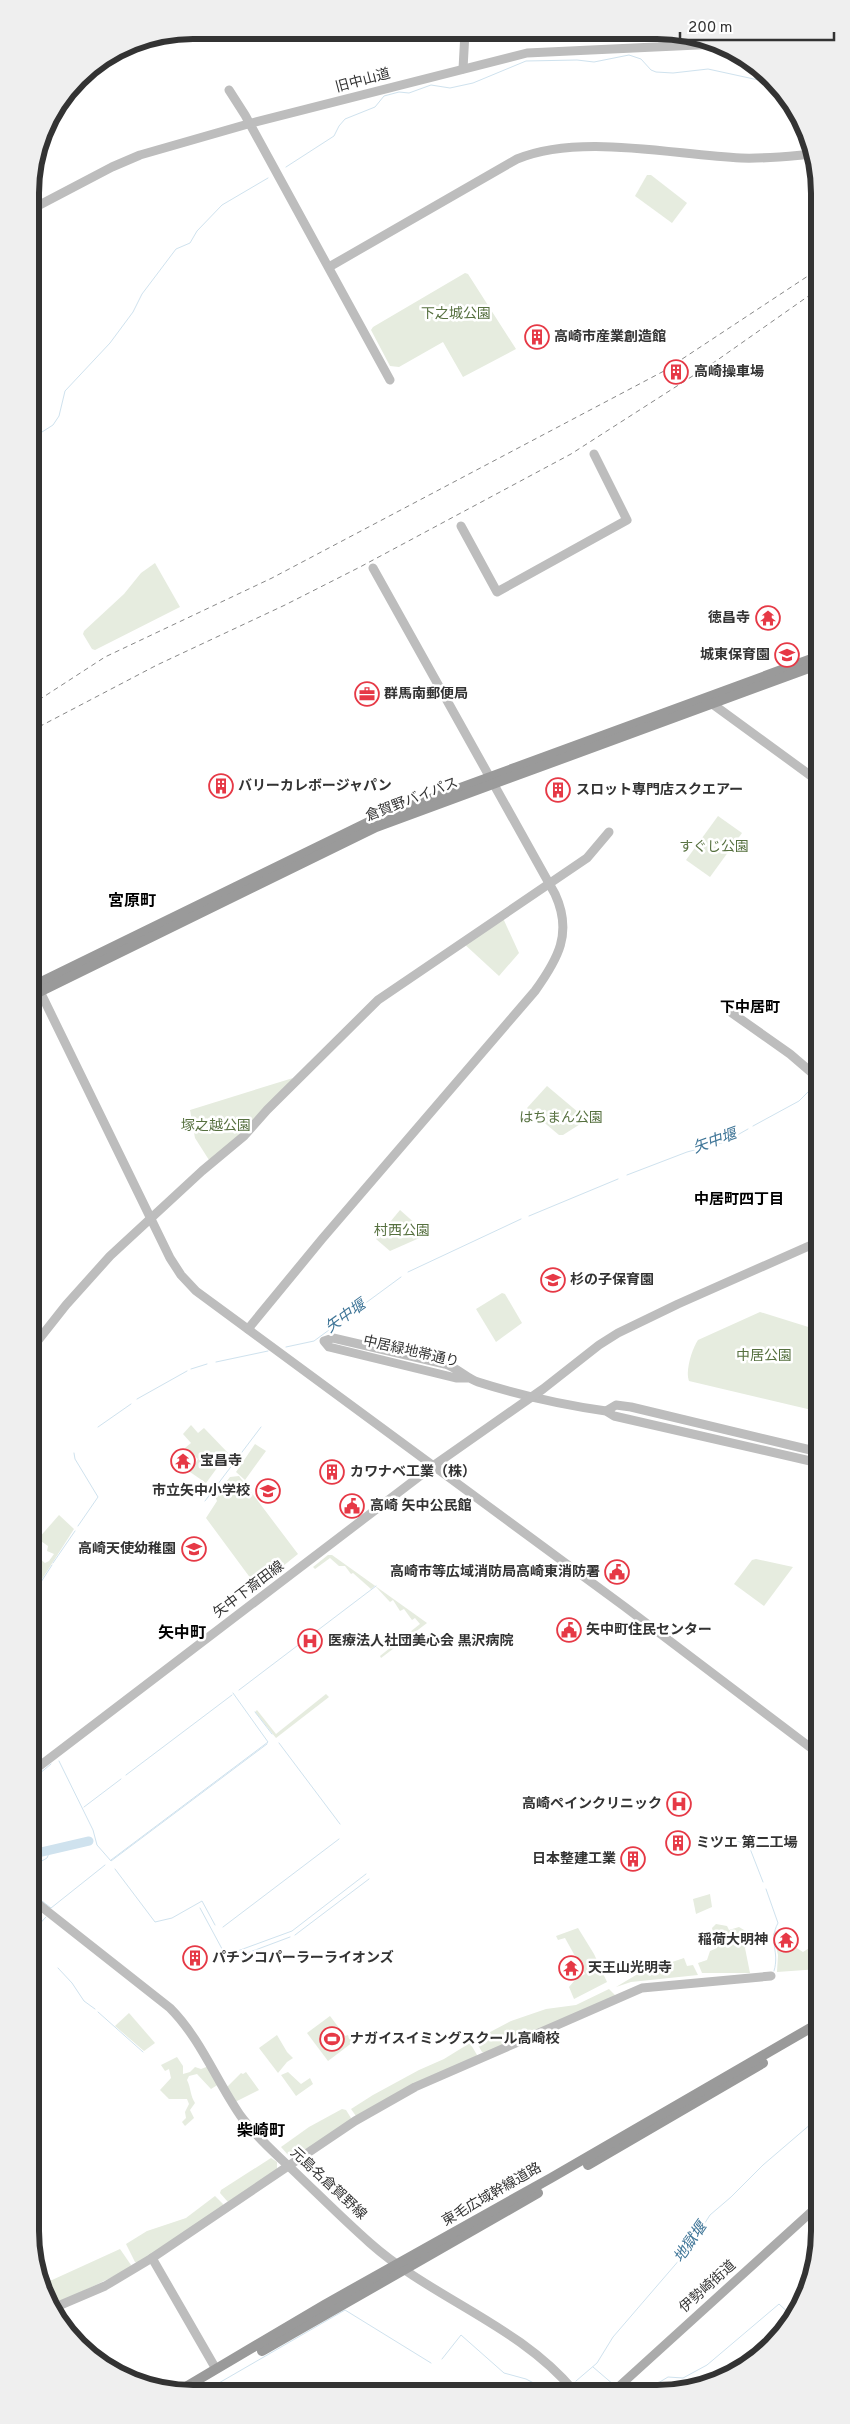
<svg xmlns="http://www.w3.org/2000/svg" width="850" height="2424" font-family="Overpass,'Noto Sans JP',sans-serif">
<rect width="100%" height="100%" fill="#fff"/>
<g fill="#e6ecdf">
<path d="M647,175H651L687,203L672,223L635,196Z"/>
<path d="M465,273L468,274L516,349L463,377L443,342L399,367L390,366L371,330L373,327Z"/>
<path d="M155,563L180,607L95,650L92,649L83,634L84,631L124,594L141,573Z"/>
<path d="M718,816L742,833L710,877L686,860Z"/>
<path d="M502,916L519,953L499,976L462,942Z"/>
<path d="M293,1078L240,1137L209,1160L195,1138L190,1110Z"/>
<path d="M547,1086L585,1118V1121L563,1135H559L527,1108Z"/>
<path d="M400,1210L418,1226L424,1236L390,1251L376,1239Z"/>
<path d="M502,1293L505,1294L522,1323L496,1342L476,1309Z"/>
<path d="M760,1312L818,1330L819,1410L816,1411L689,1381C685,1371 692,1349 698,1340Z"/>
<path d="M191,1425L198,1433L204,1428L228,1453L206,1483L190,1472L198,1459L185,1448L191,1443L183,1434Z"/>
<path d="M255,1444L266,1451L245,1480L236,1472Z"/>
<path d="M239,1476L298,1554L262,1583H254L206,1518L217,1501L215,1496L230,1477Z"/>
<path d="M59,1515L74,1529L35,1590L32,1588V1569L35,1570L38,1567L32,1559V1553L45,1563L49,1561L54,1554L47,1551L48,1546L38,1539Z"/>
<path d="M328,1555H332L427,1623L381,1658L380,1656L420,1624L415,1618L412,1620L404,1609L400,1611L393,1600L390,1602L377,1588L375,1586L371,1589L353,1573L351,1574L345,1566H339L330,1558L315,1569L313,1567Z"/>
<path d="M756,1559L793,1567L764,1606L734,1584L752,1560Z"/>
<path d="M326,1694L329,1697L276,1738L255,1712L257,1710L276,1734Z"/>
<path d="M710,1894L712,1907L696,1914L693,1899Z"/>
<path d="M716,1924L727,1926L729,1930L739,1927L749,1933L751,1943L745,1948L750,1973H702L698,1963L707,1960L710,1951L717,1948L712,1928Z"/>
<path d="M819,1926V1969L777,1972L778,1955L773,1934L776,1931L786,1946L795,1947L803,1952L811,1947C809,1938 811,1931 819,1926Z"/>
<path d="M578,1928L594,1954L607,1982L574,1999L569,1987L575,1980L585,1974L565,1938L558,1940L556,1936Z"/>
<path d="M684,1958L687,1966L693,1965L698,1975L631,1982L616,1987L661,1960L663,1965Z"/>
<path d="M609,1989L616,1996L487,2053L482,2052L475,2040L511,2021L546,2009L576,2005Z"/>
<path d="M129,2013L155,2043L144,2051L115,2026Z"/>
<path d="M330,2016L345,2036L348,2035L353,2042L328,2061L307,2033Z"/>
<path d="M277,2035L287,2052L293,2058L287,2062L278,2073L259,2048Z"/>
<path d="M470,2043L477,2055L476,2057L356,2116L351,2109L373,2095L419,2070L444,2059Z"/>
<path d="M177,2057L183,2066V2074L190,2072L195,2067L201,2069L209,2066L219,2084L211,2089L197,2074L189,2076L187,2080C191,2088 190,2095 195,2103L190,2110L194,2118L185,2126L182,2122L186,2118L185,2112L189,2104L187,2099H169L160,2090L171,2078L169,2069L165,2071L161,2065Z"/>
<path d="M246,2072L259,2090L235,2102L227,2087L241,2073L243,2074Z"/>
<path d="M288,2072L301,2084L310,2078L313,2084L296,2096L281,2075Z"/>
<path d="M342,2109L346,2110L351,2118L350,2122L296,2157L289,2156L281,2147L309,2127Z"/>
<path d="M271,2158L277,2162V2169L228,2202L220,2193L221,2190Z"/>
<path d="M215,2196L223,2204L222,2208L138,2263L135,2262L126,2244L147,2231L186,2218Z"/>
<path d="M120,2249L131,2265L129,2269L50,2307L40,2281L52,2280Z"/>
</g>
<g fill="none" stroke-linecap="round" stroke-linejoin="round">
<g stroke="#cfe2ee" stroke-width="1">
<path d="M286,167L334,136L339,126L345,119L375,107L384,96L399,92L409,93L431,85L450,88L473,83L526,61L577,60L594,62L629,55L641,59L651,70L656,72L673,73L708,69L763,81H774"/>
<path d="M31,439L53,425L59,416L65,391L110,343L133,312L142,294L176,249L190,243L197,231L222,205L268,178"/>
<path d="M753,1126L799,1101L817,1083"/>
<path d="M627,1175L687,1152L725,1142L748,1129"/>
<path d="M529,1216L618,1179"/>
<path d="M408,1272L521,1219"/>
<path d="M286,1347L314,1341L401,1277"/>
<path d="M216,1362L268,1351"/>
<path d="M191,1369L207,1364"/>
<path d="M137,1399L187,1371"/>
<path d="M98,1427L131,1404"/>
<path d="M74,1453L75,1459L98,1497L78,1526"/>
<path d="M205,1501L261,1427"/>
<path d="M53,1563L75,1531"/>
<path d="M32,1596L52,1565"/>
<path d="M239,1690L376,1586"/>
<path d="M255,1712L272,1734"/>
<path d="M279,1743L340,1824"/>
<path d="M59,1761L93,1830L97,1845L111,1861L267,1744"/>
<path d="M126,1775L232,1695"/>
<path d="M33,1779L51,1764"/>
<path d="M84,1807L121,1779"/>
<path d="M737,1841L749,1846L763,1882"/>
<path d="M111,1860L268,1742L233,1693"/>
<path d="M33,1866L47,1858L50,1851"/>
<path d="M115,1869L155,1922L172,1918L202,1901L215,1925"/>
<path d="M766,1889L778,1923C768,1942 780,1951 774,1971"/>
<path d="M33,1894L51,1908L105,1865"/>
<path d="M200,1908L228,1960L237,1957"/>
<path d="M223,1927L339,1839"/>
<path d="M33,1931L46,1917"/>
<path d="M295,1935L369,1879"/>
<path d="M232,1953L292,1931L366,1874"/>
<path d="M242,1955L290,1937"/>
<path d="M58,1968L72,1983L84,2001L95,2009"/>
<path d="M98,2012L143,2052"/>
<path d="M442,2359L461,2335L504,2373L526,2379L549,2391"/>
<path d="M593,2367L614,2385"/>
<path d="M576,2381L597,2363L613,2337L687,2251L710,2215L731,2197L763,2165L819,2117"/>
<path d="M205,2391L345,2310L431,2363"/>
<path d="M563,2391L567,2388"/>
<path d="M645,2391L668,2377L683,2378L707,2365L779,2304L793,2317"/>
</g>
<path stroke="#cfe2ee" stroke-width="9" d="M33,1854L89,1841"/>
<g stroke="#bdbdbd" stroke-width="9">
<path d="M463,69L465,32"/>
<path d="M229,90L245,115L390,380"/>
<path d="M30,210L112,167L140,155L248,124L527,53L719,44"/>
<path d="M329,267L517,159C580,133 673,155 741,158C766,159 790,156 814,154"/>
<path d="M461,526L497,592L627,520L594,454"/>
<path d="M707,700L818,781"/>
<path d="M31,973L170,1258L181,1275L196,1291L625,1607L819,1754"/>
<path d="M732,1013L790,1054L818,1078"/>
<path d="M248,1329L322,1239L535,991C558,959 573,933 555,894L373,568"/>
<path d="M32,1348L66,1305L110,1256L202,1171L244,1136L267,1110L378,1000L587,858L609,832"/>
<path d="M469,1378H456L329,1347L324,1341L333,1338L445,1364C458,1368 466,1378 478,1382C519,1395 564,1405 606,1411L614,1416L819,1463"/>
<path d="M606,1411L616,1405L631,1407L819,1452"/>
<path d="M33,1771L433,1466L543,1389L599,1345L618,1333L678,1304L818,1242"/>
<path d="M33,1900L170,2008C200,2038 216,2080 240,2115C256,2137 278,2156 298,2175C322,2198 345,2221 370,2243C433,2299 519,2325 574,2391"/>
<path d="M152,2258L216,2369"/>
<path d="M51,2309L105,2286L152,2258L355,2121L415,2087L642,1988L771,1976"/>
</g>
<path stroke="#ababab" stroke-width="9" d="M614,2391L820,2204"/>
<g stroke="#9a9a9a" stroke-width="10">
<path d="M31,987L373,820L817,657"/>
<path d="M31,996L376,827L817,665"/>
<path d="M588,2165L763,2063"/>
<path d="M262,2351L538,2193"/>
<path d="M179,2391L326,2304L551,2178L819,2023"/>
</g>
<g stroke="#888" stroke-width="1" stroke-dasharray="5 4" stroke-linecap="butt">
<path d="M31,705L105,657L272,578L664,371L817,270"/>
<path d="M31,731L157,665L285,605L360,567L571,454L716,361L817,290"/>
</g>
</g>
<defs>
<g id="building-ring" transform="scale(1.25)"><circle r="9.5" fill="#fff" stroke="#e63946" stroke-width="1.5"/><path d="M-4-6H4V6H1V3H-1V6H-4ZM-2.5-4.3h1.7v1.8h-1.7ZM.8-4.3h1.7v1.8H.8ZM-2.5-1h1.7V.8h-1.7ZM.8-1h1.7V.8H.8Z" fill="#e63946"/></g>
<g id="temple-ring" transform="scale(1.25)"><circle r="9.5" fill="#fff" stroke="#e63946" stroke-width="1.5"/><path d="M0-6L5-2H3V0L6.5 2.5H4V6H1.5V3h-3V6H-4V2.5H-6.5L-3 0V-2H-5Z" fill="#e63946"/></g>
<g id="school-ring" transform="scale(1.25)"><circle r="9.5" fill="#fff" stroke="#e63946" stroke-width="1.5"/><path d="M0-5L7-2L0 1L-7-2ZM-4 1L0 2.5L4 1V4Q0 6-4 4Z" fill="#e63946"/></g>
<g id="office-ring" transform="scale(1.25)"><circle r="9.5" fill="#fff" stroke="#e63946" stroke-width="1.5"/><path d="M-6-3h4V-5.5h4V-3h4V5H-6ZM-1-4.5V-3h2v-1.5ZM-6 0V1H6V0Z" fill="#e63946"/></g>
<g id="civic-ring" transform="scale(1.25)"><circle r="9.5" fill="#fff" stroke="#e63946" stroke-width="1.5"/><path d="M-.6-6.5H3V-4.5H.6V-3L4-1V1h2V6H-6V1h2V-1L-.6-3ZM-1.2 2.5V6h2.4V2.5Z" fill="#e63946"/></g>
<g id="hospital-ring" transform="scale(1.25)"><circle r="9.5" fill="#fff" stroke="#e63946" stroke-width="1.5"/><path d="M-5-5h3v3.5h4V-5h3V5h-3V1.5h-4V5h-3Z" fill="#e63946"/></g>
<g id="stadium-ring" transform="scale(1.25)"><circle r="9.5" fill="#fff" stroke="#e63946" stroke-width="1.5"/><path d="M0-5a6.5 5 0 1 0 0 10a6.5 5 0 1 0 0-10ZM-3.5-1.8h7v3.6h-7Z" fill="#e63946"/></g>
</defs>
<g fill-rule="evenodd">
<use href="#building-ring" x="537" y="337"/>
<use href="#building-ring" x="676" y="372"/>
<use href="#temple-ring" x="768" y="618"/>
<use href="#school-ring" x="787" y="655"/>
<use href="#office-ring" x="367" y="694"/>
<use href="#building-ring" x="221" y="786"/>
<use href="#building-ring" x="558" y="790"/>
<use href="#school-ring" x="553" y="1280"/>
<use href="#temple-ring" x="183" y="1461"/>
<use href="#building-ring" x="332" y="1472"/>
<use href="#school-ring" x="268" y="1491"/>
<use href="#civic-ring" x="352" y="1506"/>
<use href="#school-ring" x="194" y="1549"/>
<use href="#civic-ring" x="617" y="1572"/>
<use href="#civic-ring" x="569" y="1630"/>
<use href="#hospital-ring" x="310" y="1641"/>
<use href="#hospital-ring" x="679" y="1804"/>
<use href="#building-ring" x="678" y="1843"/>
<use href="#building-ring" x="633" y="1859"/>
<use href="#temple-ring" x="786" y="1940"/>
<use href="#building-ring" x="195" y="1958"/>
<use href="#temple-ring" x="571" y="1968"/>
<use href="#stadium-ring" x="332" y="2039"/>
</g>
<g text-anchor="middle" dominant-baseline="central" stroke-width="5" stroke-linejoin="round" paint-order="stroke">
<g font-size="14" fill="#333" stroke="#fff">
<text transform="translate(363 81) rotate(-15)">旧中山道</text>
<text transform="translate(412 800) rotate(-21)">倉賀野バイパス</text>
<text transform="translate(411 1352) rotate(13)">中居緑地帯通り</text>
<text transform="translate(249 1590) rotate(-37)">矢中下斎田線</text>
<text transform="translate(328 2184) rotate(43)">元島名倉賀野線</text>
<text transform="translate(492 2195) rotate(-30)">東毛広域幹線道路</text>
<text transform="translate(708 2287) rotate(-42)">伊勢崎街道</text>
</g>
<g font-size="14" fill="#56703f" stroke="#fff">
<text x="456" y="314">下之城公園</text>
<text x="714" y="847">すぐじ公園</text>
<text x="561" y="1118">はちまん公園</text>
<text x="216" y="1126">塚之越公園</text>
<text x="402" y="1231">村西公園</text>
<text x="764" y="1356">中居公園</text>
</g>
<g font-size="14" font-weight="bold" fill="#333" stroke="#fff" text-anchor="start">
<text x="554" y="337">高崎市産業創造館</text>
<text x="694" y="372">高崎操車場</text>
<text x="750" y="618" text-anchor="end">徳昌寺</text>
<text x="770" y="655" text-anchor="end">城東保育園</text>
<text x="384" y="694">群馬南郵便局</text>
<text x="238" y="786">バリーカレボージャパン</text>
<text x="576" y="790">スロット専門店スクエアー</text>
<text x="570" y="1280">杉の子保育園</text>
<text x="200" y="1461">宝昌寺</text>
<text x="350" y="1472">カワナベ工業（株）</text>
<text x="250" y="1491" text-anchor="end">市立矢中小学校</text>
<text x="370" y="1506">高崎 矢中公民館</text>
<text x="176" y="1549" text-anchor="end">高崎天使幼稚園</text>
<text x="600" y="1572" text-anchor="end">高崎市等広域消防局高崎東消防署</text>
<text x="586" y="1630">矢中町住民センター</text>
<text x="328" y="1641">医療法人社団美心会 黒沢病院</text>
<text x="662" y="1804" text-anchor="end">高崎ペインクリニック</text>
<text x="696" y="1843">ミツエ 第二工場</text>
<text x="616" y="1859" text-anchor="end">日本整建工業</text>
<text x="768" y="1940" text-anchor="end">稲荷大明神</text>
<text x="212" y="1958">パチンコパーラーライオンズ</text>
<text x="588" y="1968">天王山光明寺</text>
<text x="350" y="2039">ナガイスイミングスクール高崎校</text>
</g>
<g font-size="15" font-weight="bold" fill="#000" stroke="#fff">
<text x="750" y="1008">下中居町</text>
<text x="739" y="1200">中居町四丁目</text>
</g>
<g font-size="15" font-style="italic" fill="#3f7597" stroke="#fff">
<text transform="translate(715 1142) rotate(-20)">矢中堰</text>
<text transform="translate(346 1317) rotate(-36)">矢中堰</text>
<text transform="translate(691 2243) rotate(-55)">地獄堰</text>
</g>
<g font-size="16" font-weight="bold" fill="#000" stroke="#fff">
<text x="132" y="902">宮原町</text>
<text x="182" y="1634">矢中町</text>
<text x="261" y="2132">柴崎町</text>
</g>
</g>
<path d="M0 0H850V2424H0ZM193 39H657A154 154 0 0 1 811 193V2231A154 154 0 0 1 657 2385H193A154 154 0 0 1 39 2231V193A154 154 0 0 1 193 39Z" fill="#efefef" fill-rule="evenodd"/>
<path fill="none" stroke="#333" stroke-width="6" d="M193 39H657A154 154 0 0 1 811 193V2231A154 154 0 0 1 657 2385H193A154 154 0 0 1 39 2231V193A154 154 0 0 1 193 39Z"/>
<path d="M680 32v8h154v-8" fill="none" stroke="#333333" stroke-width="2.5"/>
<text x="688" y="32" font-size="15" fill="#333333" stroke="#ffffff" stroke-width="4" paint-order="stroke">200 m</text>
</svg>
